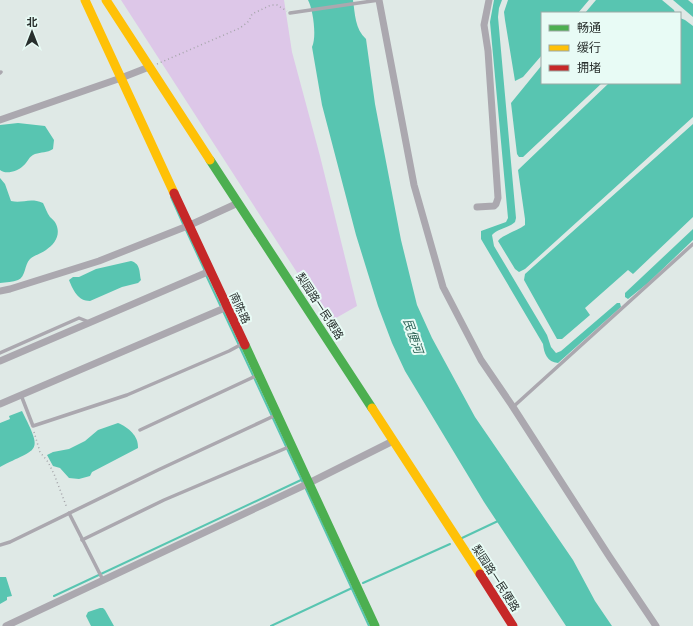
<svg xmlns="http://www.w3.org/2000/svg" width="693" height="626" font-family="'Space Grotesk','Noto Sans SC',sans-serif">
<rect width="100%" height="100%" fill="#dfe9e6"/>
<path fill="#ddc7e8" d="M121,0H284L292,52L320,156L357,306L329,322Z"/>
<g fill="#58c5b1">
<path d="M308,0H353C355,14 355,29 366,39L375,104L401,240L417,305L432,338L475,417L573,560L595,601L612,626H566L484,502L405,371L392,343L378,306L356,235L322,105L312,47C317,37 313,9 308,0Z"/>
<path d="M494,0H502L499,8L498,17L516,218L515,222C509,228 498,228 492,235L494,246L547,335L551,347L556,353L561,351L617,303H620L621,307L558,363C547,362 544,353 543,344L481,239V231L506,222L508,218L490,22Z"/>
<path d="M508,0H589L578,13H542V55L523,77L515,81L505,20L504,12Z"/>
<path d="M596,0H662L674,10L675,13H585Z"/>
<path d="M673,0H688L693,4V17Z"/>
<path d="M680,18L685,20L693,26V117L525,269L519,272L515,269L498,241C502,235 517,231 525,225V219L518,170L609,83H680Z"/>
<path d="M542,65V83H602L523,157H519L517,154L511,103Z"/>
<path d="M18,123L45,126L54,140L53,149C47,153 41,152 35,154C29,156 28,162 23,166C18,171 6,175 0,170V125Z"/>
<path d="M693,124V217L633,274L628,270L585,308L590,315L562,339H557L524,280L525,274Z"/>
<path d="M0,178L5,184L11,201C23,204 29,197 43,203C45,207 47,213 50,217C52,219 55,221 56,224C61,235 55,244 46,250C41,254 34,255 30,259C24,265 26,277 18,280C13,282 6,282 0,283Z"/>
<path d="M693,229V240L648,283L628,299L625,297V293Z"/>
<path d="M131,261C141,264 139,272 141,280L138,283L122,287L90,301C78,301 73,290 69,280L73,277H79L96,269Z"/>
<path d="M22,411C44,455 38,447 0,467V423L10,419L9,416Z"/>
<path d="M118,423C128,427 139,436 138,448L92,472L90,476L79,479L69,478L60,468L53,466L47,455L53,452L69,449L85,441L98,430Z"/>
<path d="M0,577H6L12,596L7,597V600L0,604Z"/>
<path d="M100,608H103L105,610L114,626H91L86,616L88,612Z"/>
</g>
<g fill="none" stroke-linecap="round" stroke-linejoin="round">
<g stroke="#58c5b1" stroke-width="2">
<path d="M171,197L184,226"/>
<path d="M186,230L205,271"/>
<path d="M206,275L221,307"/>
<path d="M223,311L303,483"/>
<path d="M305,487L369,626"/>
<path d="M462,538L498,521"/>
<path d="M363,583L450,544"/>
<path d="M54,596L301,480"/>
<path d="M271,626L352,588"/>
</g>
<g stroke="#a5a5aa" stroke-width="1.5" stroke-dasharray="1 3" stroke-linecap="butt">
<path d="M157,64L240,28L249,21L252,14L271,5H277L287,11"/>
<path d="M34,432L40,452L48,462L54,474L67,508"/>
</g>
<g stroke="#aba8af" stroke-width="3.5">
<path d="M290,13L379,0"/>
<path d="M0,73L1,72"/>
<path d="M0,353L79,318L89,322"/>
<path d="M21,395L33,426L127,395L229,351L242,344"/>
<path d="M513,407L693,244"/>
<path d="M140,430L258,375"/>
<path d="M69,513L103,580"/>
<path d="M82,540L164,500L291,446"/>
<path d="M0,545L10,542L158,470L276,415"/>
</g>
<g stroke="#aba8af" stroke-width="7">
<path d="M379,0L414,185L443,287L481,360L513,407L609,556L656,626"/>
<path d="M0,120L121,78L149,67"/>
<path d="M477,207L494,206L496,204L498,198L488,51L484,25L489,0"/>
<path d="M0,291L10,289L99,261L190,225L238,203"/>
<path d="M0,361L210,271"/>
<path d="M0,404L227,307"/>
<path d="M6,626L307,484L393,441"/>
</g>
<g stroke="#4caf50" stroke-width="9">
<path d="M210,160L372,408"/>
<path d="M245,345L375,626"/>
</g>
<g stroke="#ffc107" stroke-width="9">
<path d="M85,0L174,193"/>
<path d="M106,0L210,160"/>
<path d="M372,408L480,574"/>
</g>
<g stroke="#c62828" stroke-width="9">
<path d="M174,193L245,345"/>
<path d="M480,574L513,626"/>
</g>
</g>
<g text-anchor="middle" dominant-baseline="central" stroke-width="4" stroke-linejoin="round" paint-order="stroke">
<g font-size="11" fill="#282f2d" stroke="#e8fbf5">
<text transform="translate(320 306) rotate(57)">梨园路一民便路</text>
<text transform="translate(240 308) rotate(65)">南陈路</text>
<text transform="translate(496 578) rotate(57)">梨园路一民便路</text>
</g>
<g font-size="12" font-style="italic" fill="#2c6255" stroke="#e8fbf5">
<text transform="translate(413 336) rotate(71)">民便河</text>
</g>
</g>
<rect x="541" y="12" width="140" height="72" fill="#e8fbf5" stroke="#9ba9a5"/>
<rect x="549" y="25" width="20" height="6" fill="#4caf50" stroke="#9ba9a5"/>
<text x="577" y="32" font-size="12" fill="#282f2d">畅通</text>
<rect x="549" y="45" width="20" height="6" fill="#ffc107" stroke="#9ba9a5"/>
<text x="577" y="52" font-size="12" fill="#282f2d">缓行</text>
<rect x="549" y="65" width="20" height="6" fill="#c62828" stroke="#9ba9a5"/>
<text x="577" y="72" font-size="12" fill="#282f2d">拥堵</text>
<g transform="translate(32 32)" stroke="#e8fbf5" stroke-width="3" paint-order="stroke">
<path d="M0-3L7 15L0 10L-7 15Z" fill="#282f2d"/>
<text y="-6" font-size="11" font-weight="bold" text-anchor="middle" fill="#282f2d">北</text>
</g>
</svg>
